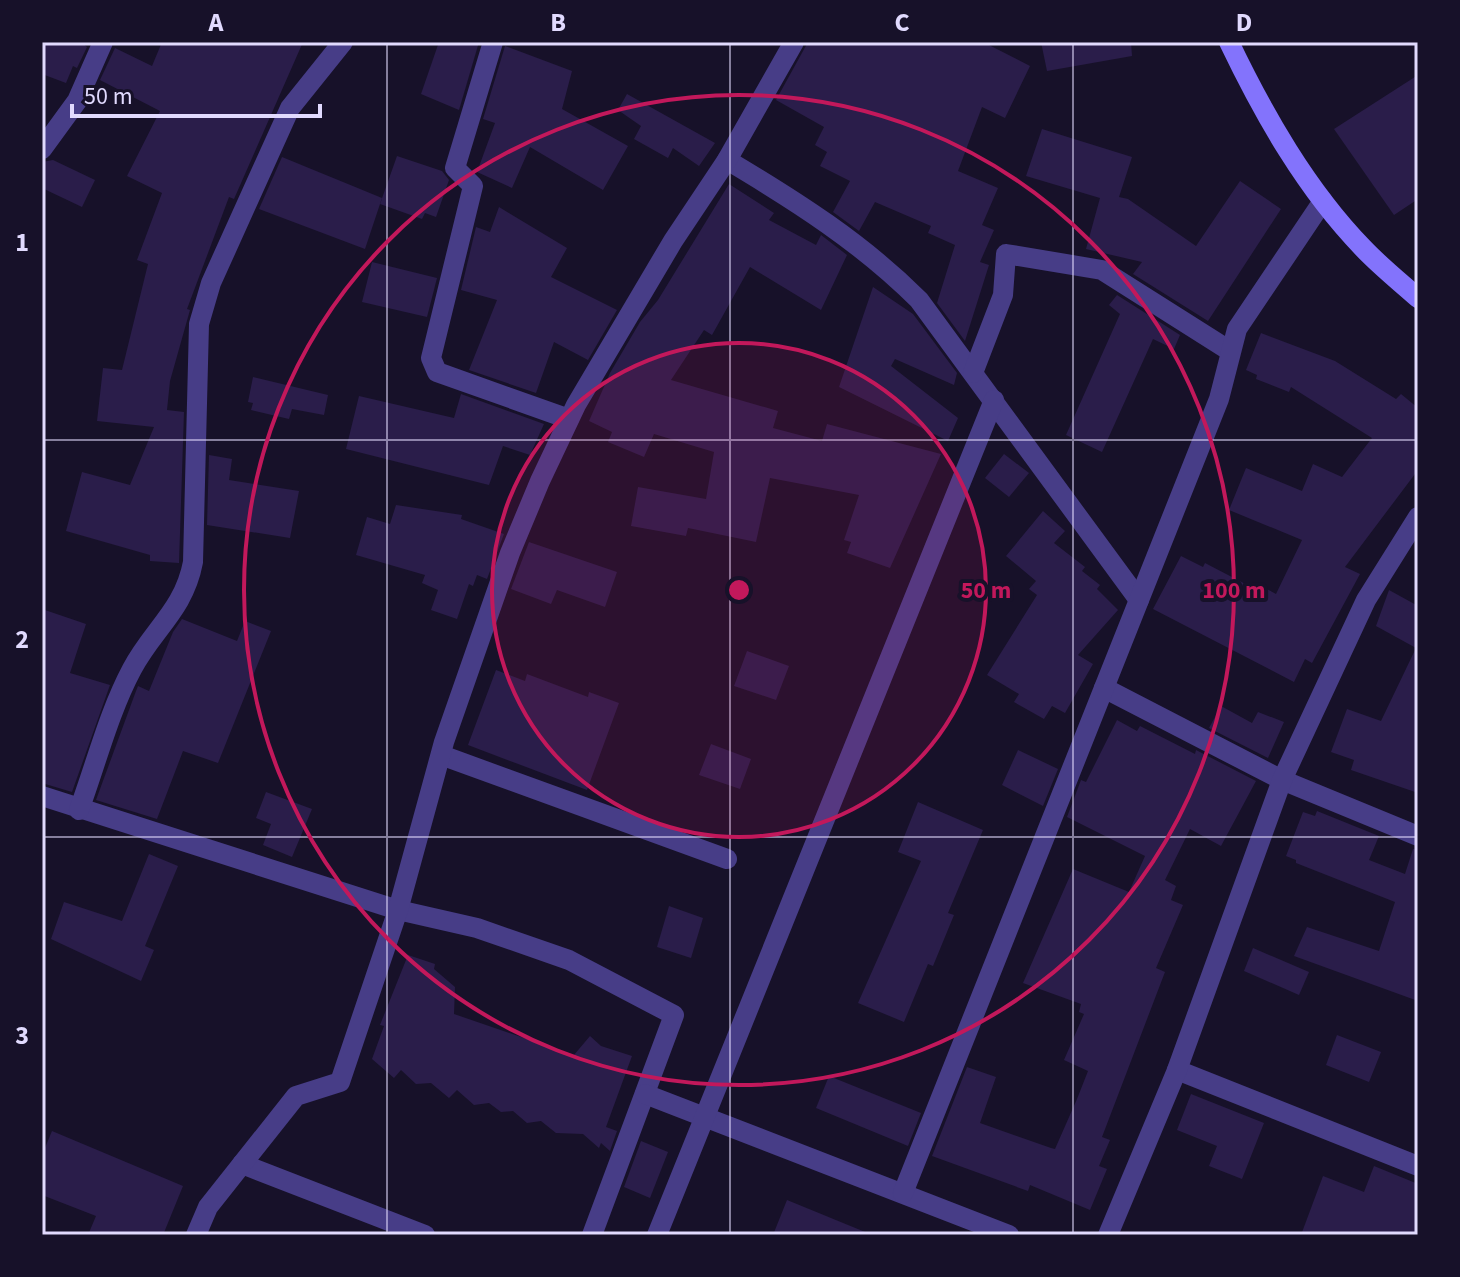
<svg xmlns="http://www.w3.org/2000/svg" width="1460" height="1277" font-family="'Source Sans 3',sans-serif">
<rect width="100%" height="100%" fill="#171129"/>
<g fill="#2a1d4a">
<path d="M42,42H81L87,47L77,68L73,66L66,83L42,74Z"/>
<path d="M162,42H303L234,199L229,197L187,309L190,310L170,381L167,410L184,412L179,563L150,561V555L66,531L82,472L130,485L154,427L97,421L103,368L122,370L148,264L137,260L162,193L127,176L160,111L100,80L115,48L152,66Z"/>
<path d="M439,42H479L459,110L421,94Z"/>
<path d="M808,42H983L1030,66L1005,118L982,107L958,171L998,188L982,225L994,230L980,262L989,265L965,341L937,303L955,245L928,233L931,226L875,202L859,231L833,212L850,181L820,166L827,152L815,145L824,127L776,100Z"/>
<path d="M1041,42H1131L1132,56L1047,71Z"/>
<path d="M505,46L572,71L562,109L628,146L603,190L530,147L512,188L477,172L495,123L483,119Z"/>
<path d="M1418,75V199L1394,215L1334,129Z"/>
<path d="M627,94L715,143L699,166L673,148L668,158L634,139L641,126L618,110Z"/>
<path d="M1042,129L1132,157L1119,197L1128,199L1196,246L1240,181L1281,209L1208,321L1133,274L1142,262L1086,249L1100,198L1026,176Z"/>
<path d="M397,156L442,171L449,180L436,217L425,213L422,219L380,204Z"/>
<path d="M282,157L382,198L365,249L259,209Z"/>
<path d="M53,160L95,180L82,207L42,188V162Z"/>
<path d="M729,184L774,213L769,220L816,245L821,235L847,255L821,310L750,267L712,335L704,330L671,380L778,411L773,428L822,441L827,424L941,454L890,568L847,553L851,542L844,540L859,495L770,478L756,542L688,528L686,536L631,526L638,487L706,499L714,452L654,434L644,457L608,442L612,432L589,421L610,373L640,322L658,300Z"/>
<path d="M499,207L567,248L551,277L617,310L588,360L554,342L536,393L469,370L497,300L461,290L476,227L490,232Z"/>
<path d="M372,262L437,278L427,317L362,302Z"/>
<path d="M873,287L913,314L957,373L954,385L895,359L891,366L958,418L948,441L839,387Z"/>
<path d="M1117,295L1180,335L1174,349L1153,339L1102,452L1066,435L1120,314L1109,305Z"/>
<path d="M1261,333L1335,361L1396,399L1401,394L1418,408V470L1345,567L1360,574L1312,663L1305,659L1294,682L1153,609L1181,556L1203,567L1205,563L1253,588L1256,583L1276,594L1302,540L1229,510L1246,468L1302,491L1313,464L1342,477L1372,438L1291,387L1289,392L1256,379L1257,375L1246,370Z"/>
<path d="M253,377L328,395L324,415L292,409L289,419L251,410L253,403L248,402Z"/>
<path d="M461,394L544,424L530,455L503,446L489,485L346,449L359,396L454,418Z"/>
<path d="M1004,454L1029,473L1009,497L985,478Z"/>
<path d="M209,455L232,459L229,480L299,491L290,538L207,525Z"/>
<path d="M396,505L462,515L461,519L504,534L487,579L477,575L473,586L469,584L457,619L431,610L438,590L422,583L425,575L356,555L367,517L390,524Z"/>
<path d="M1043,511L1065,531L1054,543L1085,567L1082,571L1100,585L1097,589L1118,610L1078,655L1093,664L1065,713L1052,706L1044,719L1014,702L1019,694L987,675L1037,595L1029,589L1036,581L1006,556Z"/>
<path d="M529,542L617,572L605,607L557,590L551,604L511,589Z"/>
<path d="M1389,590L1418,606V793L1351,770L1354,760L1331,752L1347,709L1381,721L1416,648L1376,626Z"/>
<path d="M42,609L86,624L70,673L110,685L72,792L42,783Z"/>
<path d="M182,619L237,641L245,621L271,631L218,763L183,751L157,819L96,800L136,691L138,686L149,691L173,632Z"/>
<path d="M747,651L789,666L776,700L734,686Z"/>
<path d="M496,670L525,681L527,674L588,697L589,692L619,703L587,790L468,745Z"/>
<path d="M1221,706L1252,723L1258,712L1284,722L1268,758L1209,728Z"/>
<path d="M1117,720L1137,731L1140,726L1195,754L1196,750L1256,781L1221,846L1190,829L1165,880L1176,886L1171,900L1183,905L1156,968L1165,972L1102,1137L1110,1140L1099,1166L1107,1169L1090,1210L1030,1185L1028,1191L932,1156L967,1067L996,1077L980,1123L1051,1148L1055,1149L1077,1099L1088,1071L1064,1060L1084,1014L1079,1012L1081,1004L1023,983L1073,869L1129,892L1145,856L1067,817L1081,780L1086,782Z"/>
<path d="M711,744L751,759L740,789L699,775Z"/>
<path d="M1018,750L1058,769L1043,806L1002,785Z"/>
<path d="M266,792L312,809L292,857L263,845L271,824L256,818Z"/>
<path d="M918,802L983,830L948,913L954,915L933,966L928,964L904,1022L858,1003L921,861L898,852Z"/>
<path d="M1317,811L1379,836L1369,860L1405,874L1413,849L1418,850V1001L1294,956L1307,927L1379,951L1395,902L1296,863V860L1286,856L1303,812L1315,816Z"/>
<path d="M149,854L178,866L145,946L154,950L141,981L51,939L64,902L122,921Z"/>
<path d="M669,906L703,918L691,958L657,947Z"/>
<path d="M1253,948L1309,972L1299,995L1244,971Z"/>
<path d="M408,955L435,964L434,969L455,987L454,1014L574,1055L590,1036L601,1046L632,1056L606,1127L617,1131L610,1151L601,1143L599,1148L583,1134L556,1133L541,1121L527,1123L513,1111L501,1112L489,1103L474,1105L457,1090L449,1098L431,1083L416,1084L401,1070L394,1078L372,1059L384,1026L380,1025Z"/>
<path d="M1337,1035L1381,1052L1369,1082L1326,1065Z"/>
<path d="M829,1076L921,1113L908,1146L816,1108Z"/>
<path d="M1191,1094L1264,1123L1242,1179L1209,1166L1217,1146L1177,1130Z"/>
<path d="M52,1131L183,1186L163,1235H88L96,1216L42,1195V1155Z"/>
<path d="M641,1141L668,1152L650,1198L624,1187Z"/>
<path d="M1374,1166L1418,1184V1235H1301L1323,1176L1364,1192Z"/>
<path d="M787,1200L870,1234V1235H773Z"/>
</g>
<g fill="none" stroke-linecap="round" stroke-linejoin="round">
<g stroke="#473d87" stroke-width="20">
<path d="M493,42L455,168L473,186L431,358L437,372L569,419"/>
<path d="M42,149L77,101L103,42"/>
<path d="M727,160C796,201 862,243 919,300L1139,600"/>
<path d="M973,373L1003,295L1006,254L1102,270L1230,351"/>
<path d="M1104,688L1282,780L1418,836"/>
<path d="M441,755L727,859"/>
<path d="M42,796L398,910L477,928L569,960L674,1015L592,1235"/>
<path d="M79,810C96,764 109,712 132,669C153,629 184,610 193,562L199,324L211,283L290,108L343,42"/>
<path d="M1177,1070L1418,1166"/>
<path d="M645,1094L1009,1235"/>
<path d="M242,1164L425,1235"/>
<path d="M903,1193L1219,399L1237,329L1323,201"/>
<path d="M196,1235L208,1207L296,1096L340,1082L398,910L444,742L510,553L540,481L576,405L673,241L727,160L794,42"/>
<path d="M657,1235L994,400"/>
<path d="M1108,1235L1177,1070L1282,780L1366,600L1418,517"/>
</g>
<path stroke="#8373fc" stroke-width="20" d="M1229,42C1264,115 1306,189 1363,248C1380,266 1400,282 1418,298"/>
</g>
<path fill="none" stroke="#e1dafe" stroke-width="2" stroke-opacity="0.55" d="M387,42V1235M730,42V1235M1073,42V1235M42,440H1418M42,837H1418"/>
<circle cx="739" cy="590" r="247" fill="#c2185b" fill-opacity=".12"/>
<g fill="none" stroke="#c2185b" stroke-width="4">
<circle cx="739" cy="590" r="247"/>
<circle cx="739" cy="590" r="495"/>
</g>
<circle cx="739" cy="590" r="12" fill="#c2185b" stroke="#171129" stroke-width="4"/>
<g font-size="24" text-anchor="middle" font-weight="bold" fill="#c2185b" stroke="#171129" stroke-width="8" stroke-linejoin="round" paint-order="stroke">
<text x="986" y="598">50 m</text>
<text x="1234" y="598">100 m</text>
</g>
<rect width="1460" height="1277" fill="none" stroke="#171129" stroke-width="88"/>
<path d="M72 104v12h248v-12" fill="none" stroke="#e1dafe" stroke-width="4"/>
<text x="84" y="104" font-size="24" fill="#e1dafe" stroke="#171129" stroke-width="6" paint-order="stroke">50 m</text>
<rect x="44" y="44" width="1372" height="1189" fill="none" stroke="#e1dafe" stroke-width="3"/>
<g font-size="26" text-anchor="middle" font-weight="bold" fill="#e1dafe">
<text x="216" y="31">A</text>
<text x="558" y="31">B</text>
<text x="902" y="31">C</text>
<text x="1244" y="31">D</text>
<text x="22" y="251">1</text>
<text x="22" y="648">2</text>
<text x="22" y="1044">3</text>
</g>
</svg>
